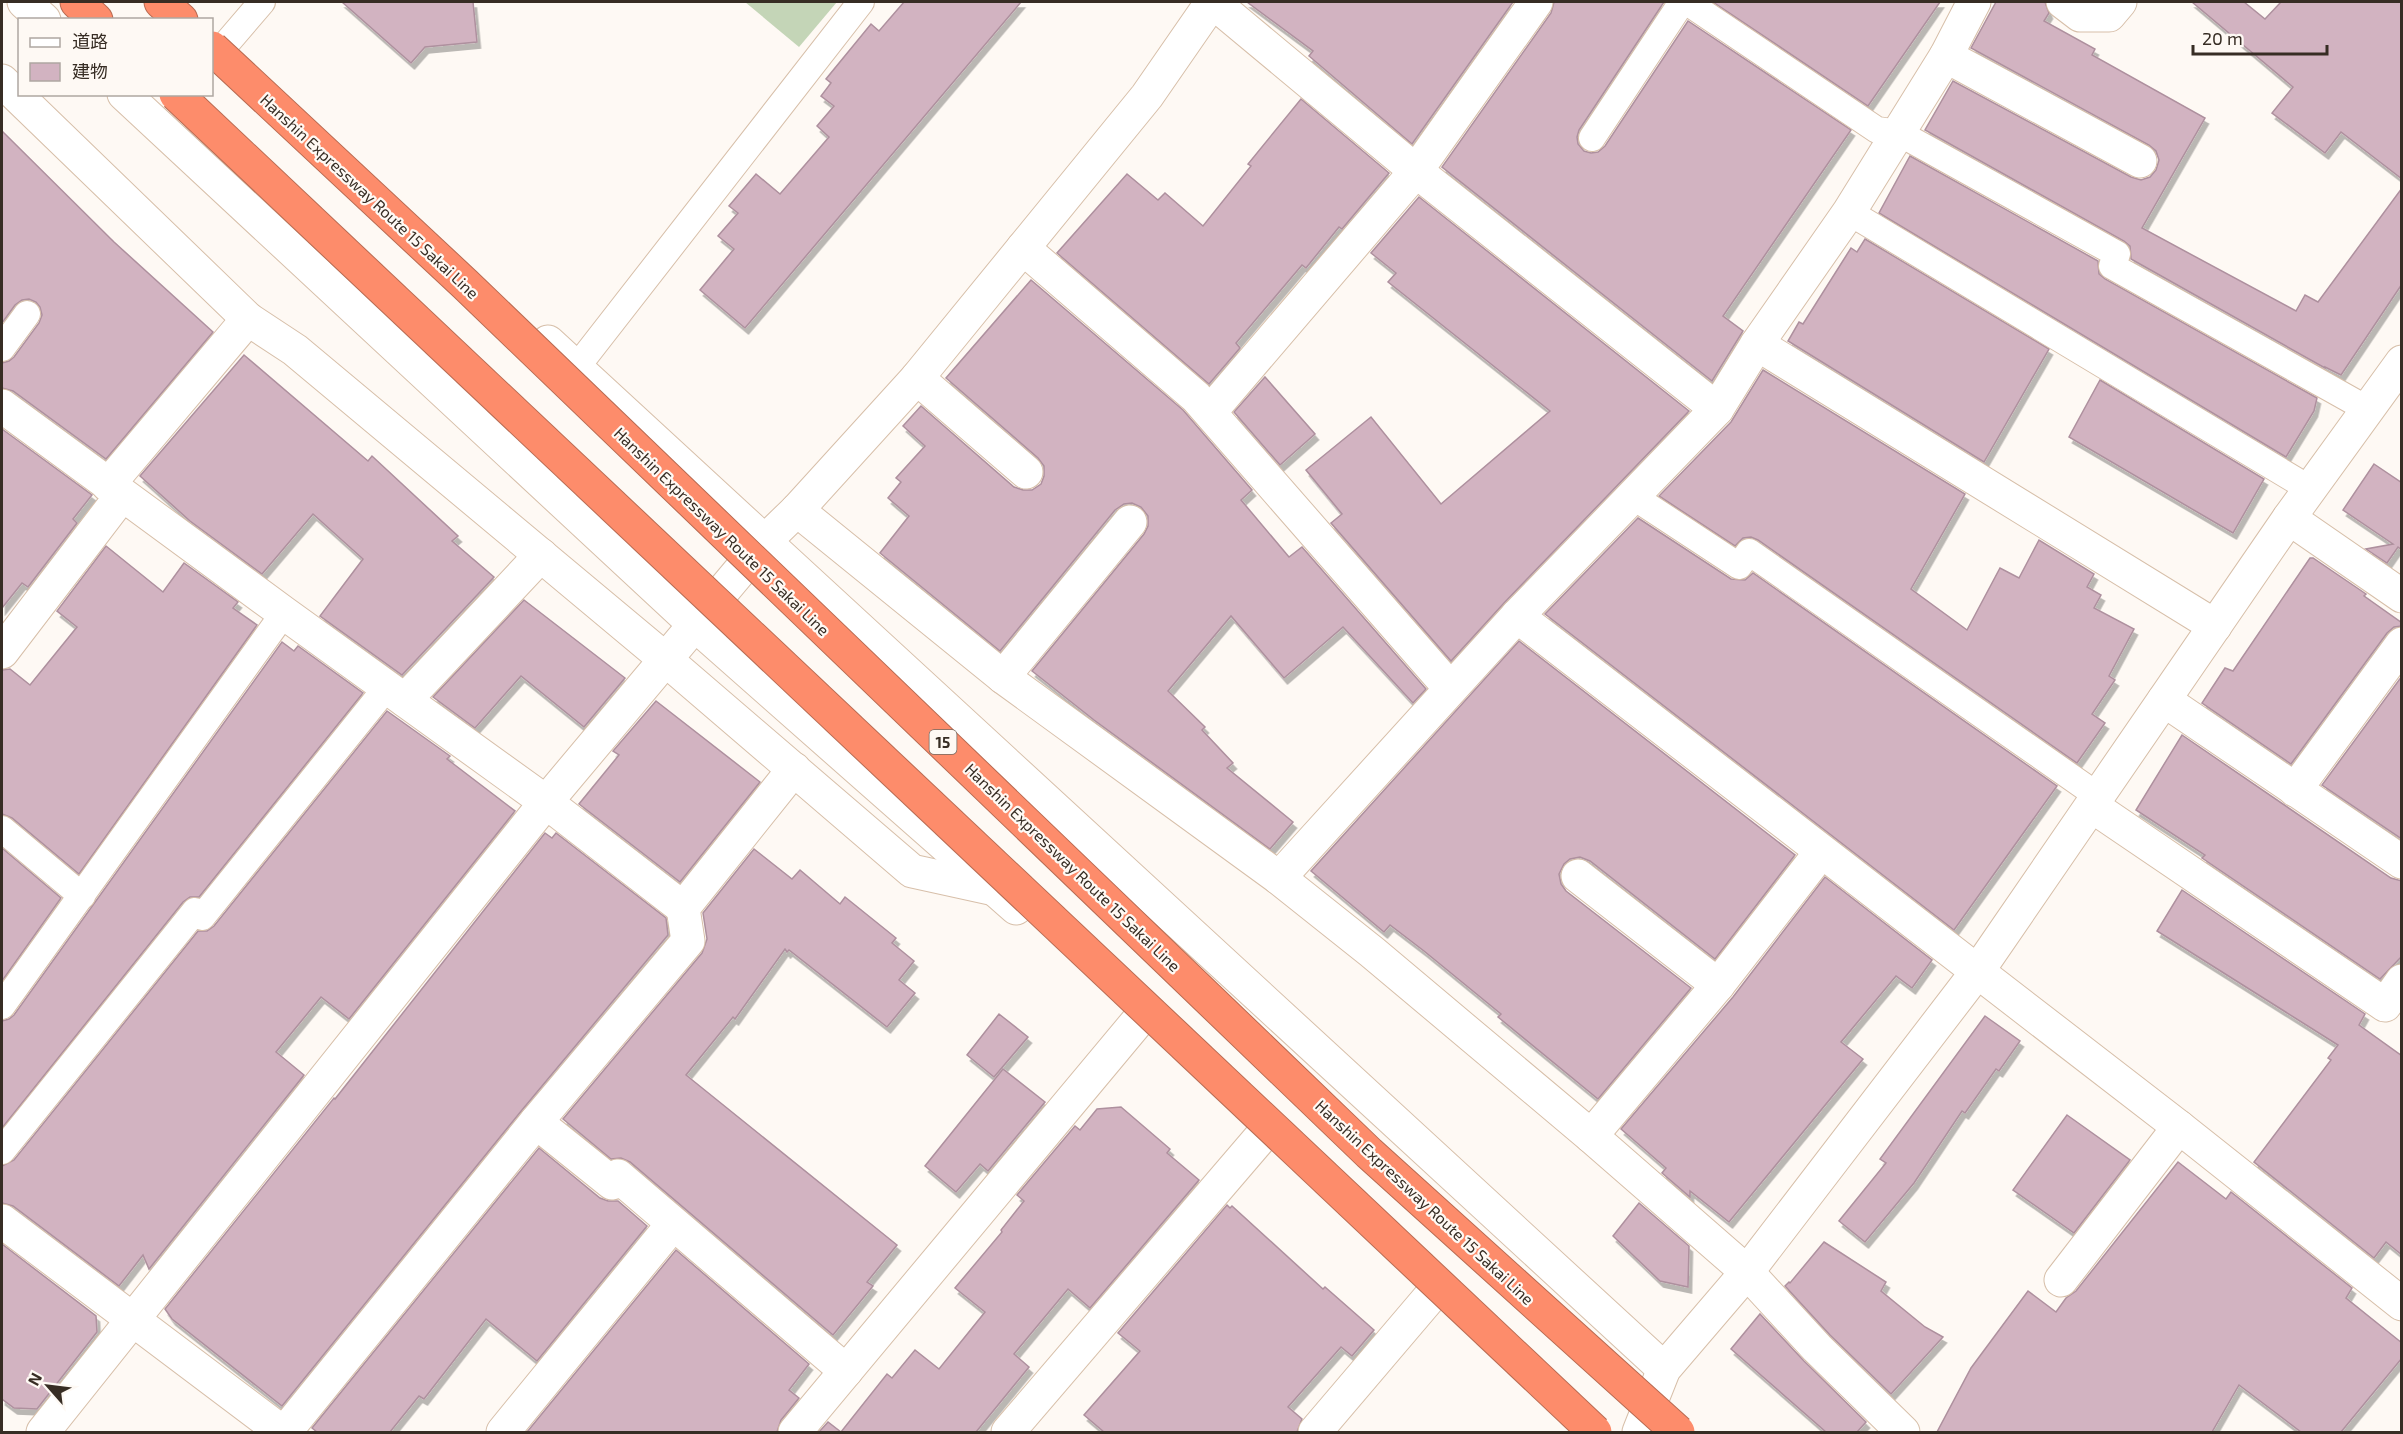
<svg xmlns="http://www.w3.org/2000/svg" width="2403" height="1434" font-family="'Exo 2','Noto Sans JP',sans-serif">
<defs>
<filter id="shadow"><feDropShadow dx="3.5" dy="6" stdDeviation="0" flood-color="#0004"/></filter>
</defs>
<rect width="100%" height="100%" fill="#fef9f4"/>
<path fill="#c4d5b7" d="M745,2H837L799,47Z"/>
<g fill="#d2b3c1" stroke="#ae909e" stroke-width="1.5" filter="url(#shadow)">
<path d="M342,2H473L477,42L425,47L411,63Z"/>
<path d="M904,2H1021L745,328L700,290L734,249L718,236L738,213L729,206L756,174L780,194L829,137L817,126L834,106L821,96L831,83L826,79L871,24L879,31Z"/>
<path d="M1247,2H1513L1412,144L1309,56L1313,51Z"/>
<path d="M1554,2H1664L1579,130L1577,137L1578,144L1584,151L1591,153L1598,152L1605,146L1688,21L1851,130L1723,316L1743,331L1712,381L1442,167L1551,13Z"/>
<path d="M1713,2H1940L1868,106Z"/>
<path d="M1996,2H2045L2049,13L2044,21L2095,49L2092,55L2205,118L2142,228L2296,311L2305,295L2318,302L2402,188V284L2341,375L2325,367V368L2131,259L2130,246L2124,241L1925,130L1953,81L2131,177L2141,180L2150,177L2156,170L2159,160L2156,151L2149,145L1971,48Z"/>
<path d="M2192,2H2244L2265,19L2281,2H2402V179L2341,132L2325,153L2272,113L2293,87Z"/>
<path d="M1301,99L1389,173L1342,229L1339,227L1306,268L1302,265L1236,343L1240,348L1209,384L1057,253L1127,174L1158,200L1165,193L1203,226L1251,166L1248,164Z"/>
<path d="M2,131L114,242L213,332L106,459L13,391L2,388V363L9,361L14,357L39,323L42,315L40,307L36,302L29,299L22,300L15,305L2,323Z"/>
<path d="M1910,156L2098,261L2099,274L2105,279L2317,398L2314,411L2286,457L1879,213Z"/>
<path d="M1419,197L1689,411L1504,603L1451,661L1331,523L1342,514L1306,470L1371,417L1441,504L1550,411L1388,282L1396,273L1371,253Z"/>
<path d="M1865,239L2049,349L1984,462L1788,341L1799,322L1803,324L1851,248L1857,252Z"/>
<path d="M1031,280L1183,410L1252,490L1241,500L1289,557L1302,547L1426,689L1413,703L1343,627L1284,678L1231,616L1168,691L1205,727L1202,730L1233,763L1227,768L1293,822L1270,849L1094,720L1032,671L1144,534L1148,526V516L1141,507L1132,503L1124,504L1115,510L1000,651L880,553L909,516L888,498L901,482L896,478L925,446L903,426L921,406L1014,487L1023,490H1032L1041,484L1044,476V466L1038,458L946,378Z"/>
<path d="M244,355L368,461L372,456L458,536L452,541L494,577L402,675L320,616L363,559L313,514L262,574L190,521L140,476Z"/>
<path d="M1763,370L1965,494L1911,589L1967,630L2000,568L2019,578L2039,540L2094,574L2087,587L2101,595L2094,608L2134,629L2109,676L2115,680L2092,714L2105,723L2077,763L1758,540L1751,537L1743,538L1735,546L1659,496L1731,422Z"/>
<path d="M1265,377L1315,434L1280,465L1234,412Z"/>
<path d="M2100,380L2264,479L2233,533L2069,437Z"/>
<path d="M2,429L92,495L73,519L77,523L28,587L22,583L2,608Z"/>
<path d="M2374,464L2402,483V550L2398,547L2387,563L2366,549L2393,544L2343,510Z"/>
<path d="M1638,518L1731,579L1745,580L1753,573L2057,786L1954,930L1545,614Z"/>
<path d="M106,546L163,592L184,563L238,602L233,608L257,625L79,874L12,818L2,814V670L10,669L30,685L77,627L57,611Z"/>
<path d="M2310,558H2313L2366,594L2364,596L2402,623V626L2394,627L2387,633L2291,764L2202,703L2225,668L2233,671Z"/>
<path d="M524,600L625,678L584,727L521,676L475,728L433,697Z"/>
<path d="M1519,641L1795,855L1715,959L1590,861L1580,857L1570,859L1564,864L1559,874L1561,884L1566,891L1691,988L1598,1099L1498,1017L1501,1014L1424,951L1390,925L1384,932L1311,871Z"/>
<path d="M282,642L294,651L298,646L363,693L199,897H190L183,902L2,1128V1021L9,1019L14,1015Z"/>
<path d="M2402,676V839L2322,785Z"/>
<path d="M656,701L760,782L680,882L579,804L619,755L613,751Z"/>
<path d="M387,711L450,756L447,759L515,811L349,1019L321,997L276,1052L304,1075L149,1269L143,1255L119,1286L13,1206L2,1203V1166L14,1160L198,931H207L214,926Z"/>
<path d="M2182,735L2391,878L2402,881V956L2380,979L2202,858L2205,855L2136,810Z"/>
<path d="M545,833L552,838L556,833L666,918L668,935L522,1110L282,1406L172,1319L165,1309L334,1098L335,1099Z"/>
<path d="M2,848L61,898L2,981Z"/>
<path d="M754,849L792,879L800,870L840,904L845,897L896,938L892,943L914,961L899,980L915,993L887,1027L789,950L787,952L785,949L735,1019L733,1017L686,1075L897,1245L867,1282L873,1286L833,1335L630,1162L621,1158L611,1159L563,1119L702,953L707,939L703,913Z"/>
<path d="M1825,877L1932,960L1912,988L1896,976L1841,1042L1863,1059L1729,1222L1690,1191V1197L1662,1173L1666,1168L1621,1129L1733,997Z"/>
<path d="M2182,890L2365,1014L2359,1025L2402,1056V1255L2386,1242L2374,1258L2254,1162L2331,1060L2328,1058L2338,1045L2157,931Z"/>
<path d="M999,1014L1028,1037L994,1077L967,1055Z"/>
<path d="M1985,1016L2020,1041L1999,1071L1996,1069L1965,1113L1962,1111L1914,1183L1865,1242L1839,1221L1886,1163L1880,1159Z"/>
<path d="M1003,1069L1045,1102L988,1171L980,1164L956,1192L925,1166Z"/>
<path d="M1121,1107L1170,1149L1167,1153L1199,1180L1090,1308L1068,1289L1014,1354L1029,1367L976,1432H819L828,1422L841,1432L887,1374L892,1378L915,1350L939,1369L985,1312L955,1288L1002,1232L1001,1230L1024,1201L1017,1195L1075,1126L1080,1130L1097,1109Z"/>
<path d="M2067,1115L2130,1160L2074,1233L2013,1190Z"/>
<path d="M539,1148L600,1198L608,1201H618L647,1226L537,1361L486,1319L424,1399L419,1396L390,1432H317L312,1428Z"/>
<path d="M2178,1162L2226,1199L2231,1192L2352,1288L2346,1298L2402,1343V1358L2341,1432H2301L2239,1385L2212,1432H1937L1971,1368L2028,1291L2056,1312L2066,1298L2076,1291Z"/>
<path d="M1639,1203L1689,1246L1688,1287L1660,1281L1613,1236Z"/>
<path d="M1227,1205L1230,1208L1232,1206L1323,1289L1325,1287L1374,1330L1352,1356L1341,1347L1288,1407L1302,1419L1297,1432H1104L1084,1415L1140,1351L1118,1333Z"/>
<path d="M1824,1242L1886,1282L1881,1291L1925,1327L1943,1337L1891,1394L1830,1335L1785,1286L1789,1282L1790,1283Z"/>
<path d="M2,1244L96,1316L97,1332L37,1409L14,1408L2,1399Z"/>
<path d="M676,1250L809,1364L789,1390L799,1398L781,1420L777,1432H527Z"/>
<path d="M1760,1314L1804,1361L1866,1422L1857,1432H1826L1731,1349Z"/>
</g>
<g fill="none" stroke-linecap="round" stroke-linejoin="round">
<g stroke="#d7bfa9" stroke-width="28">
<g id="service">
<path d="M1687,2L1877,130L1899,133L2117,254L2112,266L2367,409"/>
<path d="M226,44L262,2"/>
<path d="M1592,138L1682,2"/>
<path d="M1849,212L2310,489"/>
<path d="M2,348L27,314"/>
<path d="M576,368L861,2"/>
<path d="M1634,497L1739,566L1749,552L2098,796"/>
<path d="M2,829L82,896"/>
<path d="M2,1006L284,613"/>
<path d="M2,1151L195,911L202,917L387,687"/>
</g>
</g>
<g stroke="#d7bfa9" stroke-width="35">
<g id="minor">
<path d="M24,2L44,20"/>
<path d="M1213,2L1416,171L1717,409"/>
<path d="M2063,2L2080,15H2109L2120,2"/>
<path d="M1946,56L2140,161"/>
<path d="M2,81L248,319L295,350L665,659L912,871L994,889"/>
<path d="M124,94L694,624L1016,908"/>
<path d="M1023,248L1196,397L1450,688"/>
<path d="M548,342L1664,1369"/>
<path d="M1757,344L2215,626"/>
<path d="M917,378L1026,472"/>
<path d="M2,406L284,613L546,802L683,908"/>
<path d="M1210,412L1416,171L1536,2"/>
<path d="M108,485L248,319"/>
<path d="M797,510L1003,677L1279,878L1372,952L1591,1136L1747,1272L1817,1348L1903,1432"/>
<path d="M2289,518L2402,596"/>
<path d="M1517,616L2179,1127L2402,1304"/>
<path d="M2,652L122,495"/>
<path d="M1003,677L1130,522"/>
<path d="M405,700L541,555"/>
<path d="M2164,700L2402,862"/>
<path d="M2295,790L2402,644"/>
<path d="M2092,806L2385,1005L2402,981"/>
<path d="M1578,876L1718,985"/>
<path d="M1279,878L1517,616L1717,409L1757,344L1849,212L1946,56L1974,2"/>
<path d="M536,1122L612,1183L618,1176L846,1371"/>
<path d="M1591,1136L1718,985L1821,852"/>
<path d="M2,1221L282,1432"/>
<path d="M2061,1280L2179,1127"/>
<path d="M43,1432L546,802L764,542L797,510L917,378L1147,96L1212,2"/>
<path d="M285,1432L536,1122L688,941L683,908L794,769"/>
<path d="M503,1432L673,1224"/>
<path d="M795,1432L1137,1022"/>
<path d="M1008,1432L1260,1138"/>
<path d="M1315,1432L1429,1298"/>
</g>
</g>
<g stroke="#d7bfa9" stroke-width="35">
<path id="tertiary" d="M1639,1432L1664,1369L1747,1272L1977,972L2289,518L2402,362"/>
</g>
<g stroke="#b86b52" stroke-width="35">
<g id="motorway">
<path d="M77,2L96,20"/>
<path d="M161,2L181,20"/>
</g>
</g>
<use href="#service" stroke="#fff" stroke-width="26"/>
<use href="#minor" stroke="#fff" stroke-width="33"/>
<use href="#tertiary" stroke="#fff" stroke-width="33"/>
<use href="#motorway" stroke="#fd8c6b" stroke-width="33"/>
<g stroke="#b86b52" stroke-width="35" stroke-linecap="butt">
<g id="motorway-bridge">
<path d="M212,48L465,284L1369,1153L1678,1432"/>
<path d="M176,94L1595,1432"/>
</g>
</g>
<use href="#motorway-bridge" stroke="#fd8c6b" stroke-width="33"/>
</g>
<g text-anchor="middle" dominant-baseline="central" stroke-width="4.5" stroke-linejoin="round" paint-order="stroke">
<rect fill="#fef9f4" stroke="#736a62" stroke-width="1.5" x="929.5" y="730" width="27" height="24" rx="4.5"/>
<g font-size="15" font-weight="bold" fill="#372d24">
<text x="943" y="742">15</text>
</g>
<g font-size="16" fill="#372d24" stroke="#fef9f4">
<text transform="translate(370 196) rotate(43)">Hanshin Expressway Route 15 Sakai Line</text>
<text transform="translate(722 531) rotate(44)">Hanshin Expressway Route 15 Sakai Line</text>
<text transform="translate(1073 867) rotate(44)">Hanshin Expressway Route 15 Sakai Line</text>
<text transform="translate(1425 1202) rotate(43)">Hanshin Expressway Route 15 Sakai Line</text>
</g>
</g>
<rect width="2403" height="1434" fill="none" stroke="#372d24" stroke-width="6"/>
<rect x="18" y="18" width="195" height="78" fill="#fef9f4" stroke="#aea7a1" stroke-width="1.5"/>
<rect x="30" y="38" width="30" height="9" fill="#ffffff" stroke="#aea7a1" stroke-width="1.5"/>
<text x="72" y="48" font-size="18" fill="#372d24">道路</text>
<rect x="30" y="63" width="30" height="18" fill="#d2b3c1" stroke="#aea7a1" stroke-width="1.5"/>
<text x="72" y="78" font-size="18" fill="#372d24">建物</text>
<g transform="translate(48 1386) rotate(298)" stroke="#fef9f4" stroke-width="4.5" paint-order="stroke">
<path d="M0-4.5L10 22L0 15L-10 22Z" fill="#372d24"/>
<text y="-9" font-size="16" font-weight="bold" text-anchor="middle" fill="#372d24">N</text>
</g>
<path d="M2193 45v9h134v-9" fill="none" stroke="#372d24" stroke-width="3"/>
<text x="2202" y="45" font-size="18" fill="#372d24" stroke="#fef9f4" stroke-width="4.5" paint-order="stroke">20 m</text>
</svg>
